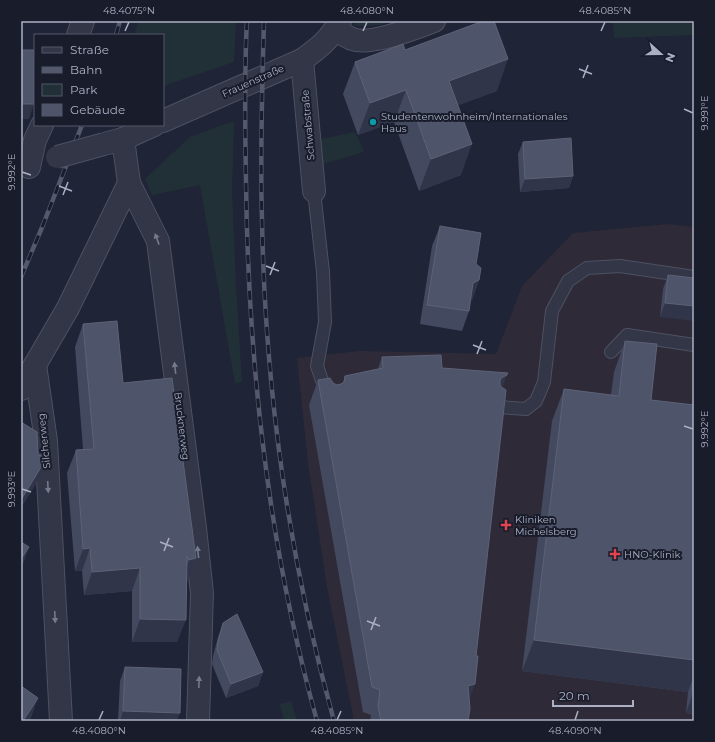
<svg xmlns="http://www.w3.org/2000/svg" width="715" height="742" font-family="Montserrat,sans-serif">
<rect width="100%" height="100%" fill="#1f2436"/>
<path fill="#2f2a38" d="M667,224L694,227V721H354L327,587L308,463L297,358L360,351L496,354L522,286L573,233Z"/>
<g fill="#213037">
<path d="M139,21H236L234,62L163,86V35H134Z"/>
<path d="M357,21H390L380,25L355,26Z"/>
<path d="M613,21H694V35L614,38Z"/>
<path d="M234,121L232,192L236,287L242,382L235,383L200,185L152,195L145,179L190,137Z"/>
<path d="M355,132L364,152L323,164L321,139Z"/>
<path d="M291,701L297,721H284L280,704Z"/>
</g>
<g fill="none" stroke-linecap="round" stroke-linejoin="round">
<g stroke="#4d5162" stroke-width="14">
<g id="lane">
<path d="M314,191L323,272L325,322L317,366L327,395"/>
<path d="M611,352L627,335L694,345"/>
<path d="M498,407L526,409L536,401L544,382L552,311L568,281L587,268L620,266L694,277"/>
</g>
</g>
<g stroke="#4d5162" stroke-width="24">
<g id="street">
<path d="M335,30C340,33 346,36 352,39C371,46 415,28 434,21"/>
<path d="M78,35L83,21"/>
<path d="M302,60L314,191"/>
<path d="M163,121L302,60C319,48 330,39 340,21"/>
<path d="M123,139L129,183L158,241L195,528L202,593L198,721"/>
<path d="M108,143L123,139L154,125"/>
<path d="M29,167L35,140L42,125"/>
<path d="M35,365L46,441L61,721"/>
<path d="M21,389L68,308L129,183"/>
</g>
</g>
<use href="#lane" stroke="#323647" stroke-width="12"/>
<use href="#street" stroke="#323647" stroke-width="22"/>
<g stroke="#54596e" stroke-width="4.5">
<g id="rail">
<path d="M247,21C244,74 245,128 246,181C248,363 268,545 317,721"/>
<path d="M264,21C262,87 260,154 262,220C265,388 289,559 334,721"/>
<path d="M116,35L120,21"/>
<path d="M21,277L43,225L82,125"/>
</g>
</g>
<use href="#rail" stroke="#181c2b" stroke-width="3" stroke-dasharray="9" stroke-linecap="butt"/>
<g stroke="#4d5162" stroke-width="24" stroke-linecap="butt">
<path id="street-bridge" d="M57,157L104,144"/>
</g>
<use href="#street-bridge" stroke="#323647" stroke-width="22"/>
</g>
<g fill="#43495f">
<path d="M405,50L497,91L458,105L461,175L419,191L394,122L358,135L343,94L355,62Z"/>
<path d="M523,142L573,176L569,188L520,192L518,154Z"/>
<path d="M440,226L476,264L479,280L472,300H470L469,311L462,331L420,324L432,246Z"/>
<path d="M668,275L694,278L660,317L663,289Z"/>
<path d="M83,324L123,383L196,558L188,581H187L177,642H132V591L84,595L82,571H75L67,473L76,450L83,449L75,347Z"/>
<path d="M625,341L651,400L694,405V714L686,713L688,692L522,671L552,421L564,389L611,395L614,372Z"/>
<path d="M382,357L442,368L503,388L469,698L468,721H370L371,715L363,712L309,405L318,380L333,383L337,385L341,384L343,383L345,376L378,369Z"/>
<path d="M223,623L263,672L258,686L226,698L212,664L213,656L218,637Z"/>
<path d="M125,667L177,721H118L120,681Z"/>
</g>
<g fill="#30354a">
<path d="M508,59L497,91L438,113L449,81Z"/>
<path d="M406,90L394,122L358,135L370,103Z"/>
<path d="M21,104H34L29,119H21Z"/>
<path d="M472,144L461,175L419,191L431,159Z"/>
<path d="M573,176L569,188L520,192L525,179Z"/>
<path d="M479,280L472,300L466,303L473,283Z"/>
<path d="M665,303L694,306V321L660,317Z"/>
<path d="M507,375L498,400L492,402L501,378Z"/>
<path d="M43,464L36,484L21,508V500Z"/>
<path d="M29,547L22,567L21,568V559Z"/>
<path d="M90,548L82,571H75L83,549Z"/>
<path d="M196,558L188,581L181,583L189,560Z"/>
<path d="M140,568L132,591L84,595L92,572Z"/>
<path d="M140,619L186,620L177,642H132Z"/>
<path d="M534,640L694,660V676L688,692L522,671Z"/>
<path d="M263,672L258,686L226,698L231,684Z"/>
<path d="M475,684L466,708L468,686Z"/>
<path d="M694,690V714L686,713Z"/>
<path d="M38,698L30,721H23Z"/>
<path d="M123,711L180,713L177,721H120Z"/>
</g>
<g fill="#4e546a" stroke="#5d6278">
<path d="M483,21H494L508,59L449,81L472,144L431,159L406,90L370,103L355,62L403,44L405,50Z"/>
<rect x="21" y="50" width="13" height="54"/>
<path d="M571,138L573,176L525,179L523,142Z"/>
<path d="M440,226L481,233L476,264L481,268L479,280L473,283L469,311L427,305Z"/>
<path d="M668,275L694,278V306L665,303Z"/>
<path d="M117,321L123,383L172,378L196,558L189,560L187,556L186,620L140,619V568L92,572L90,548L83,549L76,450L94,449L83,324Z"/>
<path d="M625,341L657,344L651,400L694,405V660L534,640L564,389L619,396Z"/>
<path d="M441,355L442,368L508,373L507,375L501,378L500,381V386L506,390L476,656H478L475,684L468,686L470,709L468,721H381L378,706L380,690L372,687L318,380L330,378L333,383L337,385L341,384L344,382L345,376L383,368L382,357Z"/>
<path d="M21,422L37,432L38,455H42L43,464L21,500Z"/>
<path d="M21,542L29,547L21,559Z"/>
<path d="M237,614L263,672L231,684L217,650L218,642L223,623Z"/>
<path d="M125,667L181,669L180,713L123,711Z"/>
<path d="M21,686L38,698L23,721H21Z"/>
</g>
<defs><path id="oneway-solid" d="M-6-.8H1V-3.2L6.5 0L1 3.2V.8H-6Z"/></defs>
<g fill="#75798c">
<use href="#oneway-solid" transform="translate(157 239) rotate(-110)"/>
<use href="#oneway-solid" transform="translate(175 368) rotate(-97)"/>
<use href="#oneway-solid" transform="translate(48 487) rotate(87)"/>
<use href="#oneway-solid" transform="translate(198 552) rotate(-96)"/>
<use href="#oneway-solid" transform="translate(55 617) rotate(87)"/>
<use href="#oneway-solid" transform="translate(199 682) rotate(-88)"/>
</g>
<path fill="none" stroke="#acb0c4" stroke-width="1.5" d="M125,31L129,22M363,31L367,22M601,31L605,22M579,69L592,74M583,78L588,65M684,109L693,113M22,172L31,175M59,186L72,191M63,195L68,182M266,266L279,271M270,275L275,262M473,345L486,350M477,354L482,341M684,426L693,429M22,489L31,492M160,542L173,547M164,551L169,538M367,621L380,626M371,630L376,617M99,720L103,711M337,720L341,711M575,720L578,711"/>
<circle fill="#0f9aa8" stroke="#181c2b" stroke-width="1.5" cx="373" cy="122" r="4"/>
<g fill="#e0444e" stroke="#181c2b" stroke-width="1.5">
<path d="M504 519h4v4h4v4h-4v4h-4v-4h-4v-4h4z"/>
<path d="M613 548h4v4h4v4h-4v4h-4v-4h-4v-4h4z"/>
</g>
<g text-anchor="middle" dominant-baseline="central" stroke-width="4" stroke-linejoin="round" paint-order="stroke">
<g font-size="10" fill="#acb0c4" stroke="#181c2b">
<text transform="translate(253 81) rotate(-24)">Frauenstraße</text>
<text transform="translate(308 125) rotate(-95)">Schwabstraße</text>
<text transform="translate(182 426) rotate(83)">Brucknerweg</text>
<text transform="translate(44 441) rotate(-96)">Silcherweg</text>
</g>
<g font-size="10" fill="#acb0c4" stroke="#181c2b" text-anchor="start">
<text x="381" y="116">Studentenwohnheim/Internationales<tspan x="381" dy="12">Haus</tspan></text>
<text x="515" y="519">Kliniken<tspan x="515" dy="12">Michelsberg</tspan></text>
<text x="624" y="554">HNO-Klinik</text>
</g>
</g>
<rect width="715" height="742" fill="none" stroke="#181c2b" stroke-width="44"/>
<rect x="34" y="34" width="130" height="92" fill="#181c2b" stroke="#535768"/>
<rect x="42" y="47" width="20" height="6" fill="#323647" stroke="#535768"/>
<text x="70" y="54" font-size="12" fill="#acb0c4">Straße</text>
<rect x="42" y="67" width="20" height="6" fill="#54596e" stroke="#535768"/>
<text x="70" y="74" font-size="12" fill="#acb0c4">Bahn</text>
<rect x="42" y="84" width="20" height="12" fill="#213037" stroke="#535768"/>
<text x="70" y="94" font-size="12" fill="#acb0c4">Park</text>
<rect x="42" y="104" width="20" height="12" fill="#4e546a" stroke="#535768"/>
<text x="70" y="114" font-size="12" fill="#acb0c4">Gebäude</text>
<g transform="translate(661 54) rotate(111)" stroke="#181c2b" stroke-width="3" paint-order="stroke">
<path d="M0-3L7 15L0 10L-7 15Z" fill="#acb0c4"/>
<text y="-6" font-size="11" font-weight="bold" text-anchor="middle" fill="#acb0c4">N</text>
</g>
<path d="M553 700v6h80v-6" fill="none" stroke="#acb0c4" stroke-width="2"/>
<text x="559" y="700" font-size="12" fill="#acb0c4" stroke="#181c2b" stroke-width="3" paint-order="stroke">20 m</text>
<rect x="22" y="22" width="671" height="698" fill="none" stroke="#acb0c4" stroke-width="1.5"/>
<g font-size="10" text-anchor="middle" fill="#acb0c4">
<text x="129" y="14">48.4075°N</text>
<text x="367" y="14">48.4080°N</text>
<text x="605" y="14">48.4085°N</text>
<text transform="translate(704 113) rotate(-90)" y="4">9.991°E</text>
<text transform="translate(11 172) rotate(-90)" y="4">9.992°E</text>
<text transform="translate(704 429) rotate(-90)" y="4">9.992°E</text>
<text transform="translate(11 489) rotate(-90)" y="4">9.993°E</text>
<text x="99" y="734">48.4080°N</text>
<text x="337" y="734">48.4085°N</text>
<text x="575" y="734">48.4090°N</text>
</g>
</svg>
